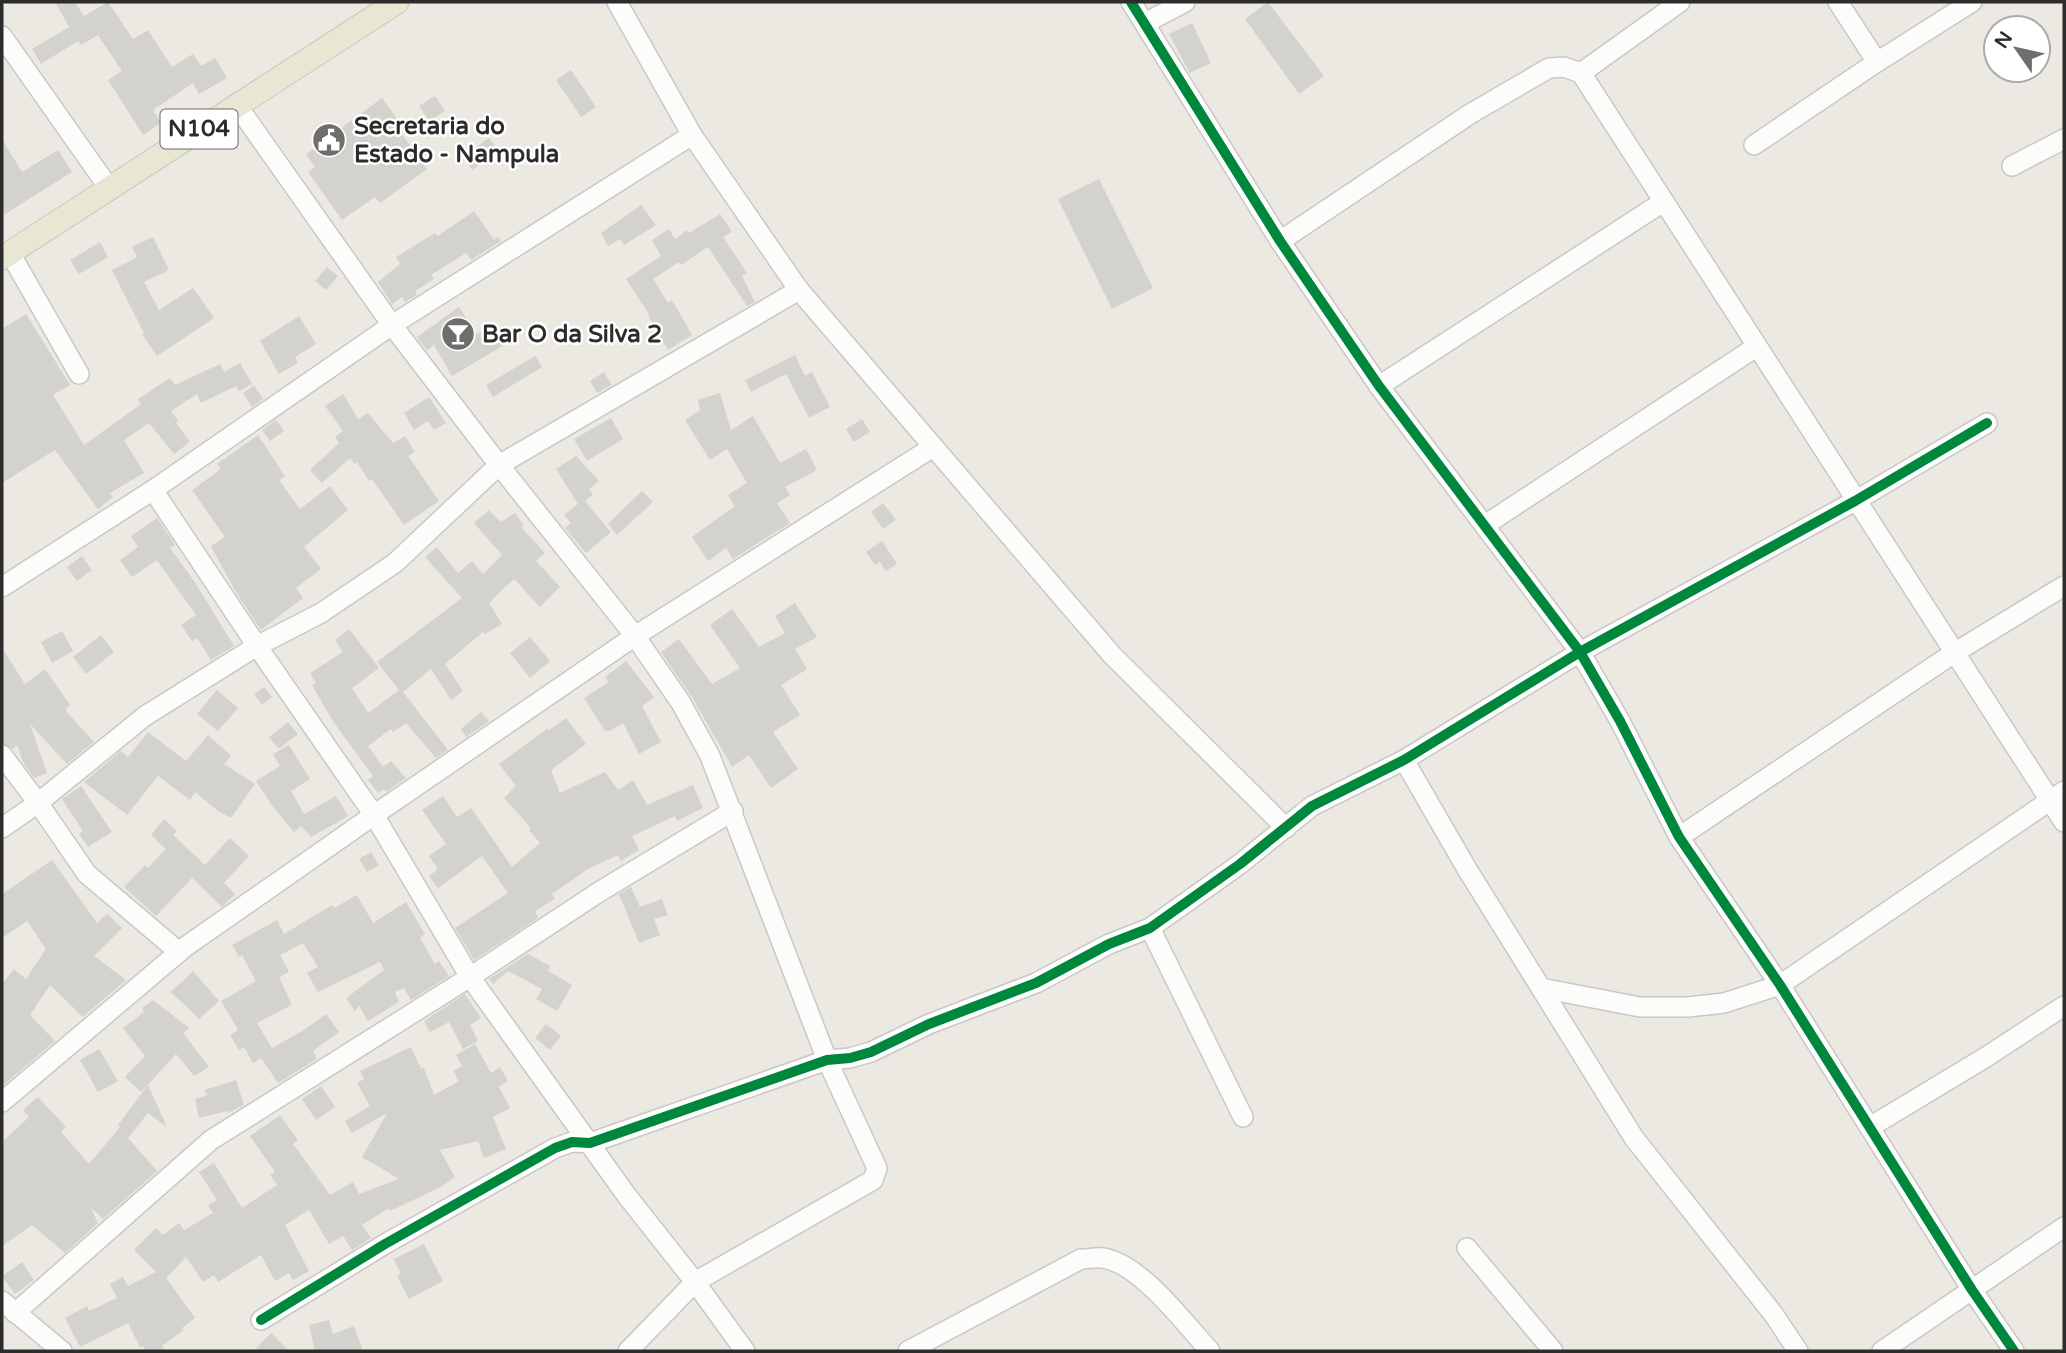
<svg xmlns="http://www.w3.org/2000/svg" width="2066" height="1353" font-family="'Varela Round',sans-serif">
<rect width="100%" height="100%" fill="#ebe9e2"/>
<g fill="#d4d2cd">
<path d="M55,2H75L84,16L108,2L133,39L148,30L172,67L193,54L201,66L215,58L227,78L199,94L193,83L153,110L161,123L143,135L108,80L122,71L98,35L81,45L78,41L41,64L32,49L69,27Z"/>
<path d="M1268,2L1324,76L1299,94L1245,19Z"/>
<path d="M1192,23L1211,63L1190,73L1169,34Z"/>
<path d="M571,70L596,107L581,117L556,80Z"/>
<path d="M435,96L445,111L429,121L419,106Z"/>
<path d="M382,98L403,127L399,130L427,169L380,203L375,197L342,220L308,172L315,167L306,154Z"/>
<path d="M489,138L499,152L472,170L463,156Z"/>
<path d="M2,139L22,172L58,150L72,172L2,216Z"/>
<path d="M1099,179L1153,288L1112,309L1058,199Z"/>
<path d="M641,205L656,225L624,245L620,239L608,246L601,233Z"/>
<path d="M474,211L494,240L498,237L501,241L471,260L466,253L431,275L434,279L415,291L417,295L405,302L402,297L392,304L378,282L400,264L396,257L435,233L438,236Z"/>
<path d="M720,214L732,232L723,237L747,273L742,276L755,302L747,306L708,247L681,265L679,262L653,279L668,303L672,300L692,335L668,350L648,315L649,314L626,279L661,256L652,240L669,229L675,239L687,230L689,233Z"/>
<path d="M153,237L169,270L144,282L159,310L193,288L214,318L157,356L142,334L144,333L112,270L137,257L132,247Z"/>
<path d="M100,242L108,257L79,274L70,260Z"/>
<path d="M327,267L338,276L326,290L315,281Z"/>
<path d="M459,307L477,334L494,325L504,345L452,376L434,345L427,350L417,337Z"/>
<path d="M26,314L70,385L53,395L84,445L141,404L138,399L170,378L175,385L220,364L224,372L240,363L252,384L239,391L236,386L201,403L197,394L171,411L178,421L176,423L190,442L174,454L149,423L124,440L144,473L110,493L113,497L98,509L55,450L2,483V329Z"/>
<path d="M299,316L316,344L295,357L298,363L279,374L260,341Z"/>
<path d="M795,355L805,376L812,372L830,407L809,418L786,374L751,392L745,380Z"/>
<path d="M535,356L542,367L493,397L486,385Z"/>
<path d="M604,372L612,385L597,393L590,381Z"/>
<path d="M254,385L263,399L252,407L243,393Z"/>
<path d="M720,393L731,430L753,416L780,463L806,449L817,470L785,487L790,495L777,503L790,523L733,559L726,548L708,561L692,537L735,506L728,495L747,483L727,449L710,460L685,420L700,410L698,400Z"/>
<path d="M343,394L358,419L368,413L393,443L405,436L415,452L408,456L439,501L404,525L372,479L369,481L357,462L354,464L350,458L322,483L310,470L339,443L335,437L343,431L325,406Z"/>
<path d="M429,397L446,423L434,430L428,421L414,430L404,413Z"/>
<path d="M611,418L623,439L587,461L574,439Z"/>
<path d="M862,419L870,432L854,442L846,429Z"/>
<path d="M276,420L284,431L270,441L262,430Z"/>
<path d="M258,435L285,476L279,480L300,509L330,486L348,510L304,547L321,569L296,588L303,598L261,630L234,589L211,546L225,537L192,490L221,469L217,464Z"/>
<path d="M576,456L599,481L589,489L593,495L585,501L611,532L586,553L565,528L571,523L564,515L578,504L556,469Z"/>
<path d="M642,491L653,502L617,535L608,524Z"/>
<path d="M883,503L896,520L883,529L871,512Z"/>
<path d="M489,510L501,522L515,513L524,526L521,527L545,553L536,561L560,587L540,607L514,579L489,603L502,624L485,634L483,632L445,664L463,691L451,700L431,669L403,692L448,750L436,758L406,723L393,732L391,729L368,746L383,767L391,761L406,778L386,792L384,789L378,793L368,780L373,776L332,720L312,685L316,683L310,673L343,652L335,640L349,629L379,668L352,688L368,713L399,690L377,662L462,598L425,557L437,547L458,573L472,561L483,574L502,555L474,523Z"/>
<path d="M157,518L175,545L170,548L194,581L234,646L211,660L197,638L192,641L181,625L196,615L157,560L132,577L120,560L138,547L131,536Z"/>
<path d="M882,541L897,564L886,571L880,562L875,565L866,552Z"/>
<path d="M82,556L92,570L77,581L67,567Z"/>
<path d="M795,603L817,637L795,649L807,669L781,685L800,715L773,732L798,769L771,788L749,755L732,767L692,697L661,652L679,639L712,684L740,668L710,625L732,609L759,647L785,633L775,616Z"/>
<path d="M62,631L73,651L52,663L41,642Z"/>
<path d="M101,635L114,652L86,674L73,657Z"/>
<path d="M530,637L550,661L530,678L510,653Z"/>
<path d="M2,648L25,684L45,669L70,705L65,710L94,742L67,764L30,724L47,773L34,778L23,762L17,745L13,749L2,743Z"/>
<path d="M626,661L654,697L642,706L661,742L639,754L623,723L610,731H605L584,698L609,682L605,677Z"/>
<path d="M264,687L272,697L262,705L254,694Z"/>
<path d="M217,690L238,708L218,731L197,714Z"/>
<path d="M481,712L489,721L466,737L461,729Z"/>
<path d="M566,718L586,744L551,770L560,793L605,772L618,790L633,780L647,805L693,785L703,808L677,821L675,816L632,836L639,850L621,861L618,855L588,869L552,894L555,899L535,911L538,918L474,960L455,928L508,893L482,856L438,888L429,876L438,869L429,856L446,844L422,810L443,796L457,817L471,808L512,867L540,843L529,830L531,828L504,798L516,786L499,764L548,728L549,730Z"/>
<path d="M288,722L298,734L279,749L269,737Z"/>
<path d="M148,732L186,761L208,735L231,756L224,764L255,784L231,818L218,811L195,792L190,800L158,776L127,815L84,782L121,751L128,757Z"/>
<path d="M289,745L310,779L291,791L304,814L336,796L348,816L311,837L301,826L294,832L273,807L256,781L280,766L273,754Z"/>
<path d="M81,786L112,832L88,847L79,834L83,831L62,799Z"/>
<path d="M164,819L177,831L173,835L205,865L230,838L249,856L224,883L235,894L222,907L192,878L156,916L124,887L145,865L148,868L166,849L151,835Z"/>
<path d="M371,852L379,865L367,872L359,859Z"/>
<path d="M52,860L97,923L107,914L122,928L94,956L126,980L83,1017L50,985L30,1015L55,1041L2,1086V984L14,969L26,979L46,949L27,921L2,938V894Z"/>
<path d="M631,887L640,907L662,899L668,915L654,919L660,935L639,943L619,894Z"/>
<path d="M357,895L373,923L406,902L425,934L420,938L435,964L439,961L449,976L411,1000L404,988L395,992L399,1002L368,1021L359,1006L355,1011L346,998L384,970L380,962L318,992L307,973L318,967L303,943L280,955L289,972L279,977L292,1005L257,1023L272,1048L304,1030L326,1014L339,1032L313,1051L317,1059L278,1083L261,1058L253,1063L244,1047L239,1050L230,1035L238,1030L221,1001L256,981L242,955L239,957L232,945L277,920L284,934L332,905L334,908Z"/>
<path d="M528,954L550,966L548,971L572,985L557,1011L536,999L542,989L508,971L493,984L489,979Z"/>
<path d="M193,971L219,1001L199,1019L171,992Z"/>
<path d="M465,994L481,1018L470,1025L478,1041L463,1049L449,1022L430,1032L424,1021Z"/>
<path d="M153,1000L189,1028L183,1033L209,1067L194,1076L176,1054L141,1092L125,1077L145,1056L123,1028L144,1012L142,1008Z"/>
<path d="M546,1024L561,1036L550,1050L535,1038Z"/>
<path d="M475,1044L491,1073L500,1067L508,1081L499,1087L510,1108L493,1117L506,1149L484,1158L478,1141L440,1150L455,1177L441,1187L390,1211L389,1208L362,1225L371,1238L352,1250L343,1236L329,1244L309,1210L285,1225L309,1271L293,1280L289,1273L275,1281L261,1255L218,1282L214,1275L203,1282L186,1257L166,1278L195,1318L182,1328L184,1330L162,1346L165,1351H145L143,1346L140,1347L128,1323L80,1347L65,1318L87,1306L89,1311L117,1298L110,1284L123,1277L128,1286L156,1272L134,1250L156,1228L163,1235L179,1223L184,1230L213,1213L208,1205L217,1200L199,1172L214,1163L242,1208L277,1185L270,1175L275,1172L250,1136L280,1115L298,1140L293,1144L330,1195L353,1182L359,1194L399,1179L362,1157L387,1113L352,1133L345,1121L370,1106L357,1083L364,1079L360,1071L411,1047L421,1069L424,1068L434,1095L459,1081L453,1071L462,1066L456,1055Z"/>
<path d="M99,1049L118,1081L98,1092L80,1060Z"/>
<path d="M236,1080L244,1105L228,1113L227,1111L199,1118L195,1099L208,1095L204,1090Z"/>
<path d="M148,1085L167,1127L148,1113L128,1138L157,1171L103,1219L91,1208L98,1223L65,1253L32,1225L2,1246V1142L29,1117L23,1110L38,1097L66,1127L61,1132L89,1164L120,1127L118,1125Z"/>
<path d="M321,1086L335,1107L316,1120L302,1099Z"/>
<path d="M424,1244L443,1281L409,1299L397,1276L401,1274L394,1259Z"/>
<path d="M22,1262L34,1280L15,1294L2,1276Z"/>
<path d="M329,1320L333,1334L354,1326L363,1351H315L309,1325Z"/>
<path d="M271,1333L289,1351H254Z"/>
</g>
<g fill="none" stroke-linecap="round" stroke-linejoin="round">
<g stroke="#c8c8c7" stroke-width="22">
<g id="minor">
<path d="M617,2L692,135L799,290L1112,655L1286,828"/>
<path d="M1131,2L1280,241L1379,386L1580,652L1620,721L1679,837L1780,985L1972,1290L2014,1351"/>
<path d="M1838,2L1877,62"/>
<path d="M1145,23L1185,2"/>
<path d="M2,36L109,188"/>
<path d="M1581,73L1680,2"/>
<path d="M236,104L392,325L499,465L635,636L681,703L710,756L827,1060L877,1168L873,1180L695,1282L628,1351"/>
<path d="M1754,145L1877,62L1972,2"/>
<path d="M2012,166L2064,139"/>
<path d="M1280,241L1470,114L1549,68L1564,67L1581,73L2064,822"/>
<path d="M10,253L79,374"/>
<path d="M1379,386L1663,202"/>
<path d="M153,490L257,646L374,815L470,977L627,1196L695,1282L745,1351"/>
<path d="M1485,525L1756,347"/>
<path d="M2,587L153,490L392,325L692,135"/>
<path d="M2,755L38,803L87,874L179,952"/>
<path d="M1404,760L1467,869L1634,1138L1774,1315L1798,1351"/>
<path d="M2,828L38,803L145,716L257,646L321,613L395,563L499,465L799,290"/>
<path d="M1679,837L1954,653L2064,586"/>
<path d="M1150,928L1243,1117"/>
<path d="M1541,988L1640,1007H1688L1724,1003L1780,985L2064,791"/>
<path d="M2,1102L185,947L374,815L635,636L933,447"/>
<path d="M1870,1127L1986,1057L2064,1006"/>
<path d="M1467,1248L1553,1351"/>
<path d="M2,1301L62,1351"/>
<path d="M15,1313L211,1140L470,977L599,892L733,811"/>
<path d="M261,1320L385,1244L555,1148L572,1142L590,1143L827,1060L850,1058L871,1052L929,1024L1036,983L1109,944L1150,928L1240,864L1312,806L1404,760L1580,652L1855,501L1987,423"/>
<path d="M908,1351L1081,1259C1088,1259 1096,1257 1103,1258C1141,1264 1185,1324 1210,1351"/>
<path d="M1882,1351L2064,1227"/>
</g>
</g>
<g stroke="#c6c5c2" stroke-width="25">
<path id="major" d="M2,258L397,2"/>
</g>
<use href="#minor" stroke="#fcfcfb" stroke-width="19"/>
<use href="#major" stroke="#e8e7d4" stroke-width="23"/>
<g stroke="#fff" stroke-width="15">
<g id="cycleway">
<path d="M1131,2L1280,241L1379,386L1580,652L1620,721L1679,837L1780,985L1972,1290L2014,1351"/>
<path d="M261,1320L385,1244L555,1148L572,1142L590,1143L827,1060L850,1058L871,1052L929,1024L1036,983L1109,944L1150,928L1240,864L1312,806L1404,760L1580,652L1855,501L1987,423"/>
</g>
</g>
<use href="#cycleway" stroke="#00873e" stroke-width="10"/>
</g>
<defs>
<g id="civic-disc" transform="scale(1.75)"><circle r="9.5" fill="#6f6e6c" stroke="#fff"/><path d="M-.6-6.5H3V-4.5H.6V-3L4-1V1h2V6H-6V1h2V-1L-.6-3ZM-1.2 2.5V6h2.4V2.5Z" fill="#fff"/></g>
<g id="bar-disc" transform="scale(1.75)"><circle r="9.5" fill="#6f6e6c" stroke="#fff"/><path d="M-6-5H6L.8 .8V4.5H3.5V6h-7V4.5H-.8V.8Z" fill="#fff"/></g>
</defs>
<g fill-rule="evenodd">
<use href="#civic-disc" x="329" y="140"/>
<use href="#bar-disc" x="458" y="334"/>
</g>
<g text-anchor="middle" dominant-baseline="central" stroke-width="5" stroke-linejoin="round" paint-order="stroke">
<rect fill="#fff" stroke="#6b6b6b" stroke-width="2" x="160.5" y="109.5" width="77" height="39" rx="5"/>
<g font-size="23" font-weight="bold" fill="#2c2c2c">
<text x="199" y="129">N104</text>
</g>
<g font-size="24" font-weight="bold" fill="#2c2c2c" stroke="#fff" text-anchor="start">
<text x="354" y="126">Secretaria do<tspan x="354" dy="28">Estado - Nampula</tspan></text>
<text x="482" y="334">Bar O da Silva 2</text>
</g>
</g>
<rect width="2066" height="1353" fill="none" stroke="#2c2c2c" stroke-width="7"/>
<g transform="translate(2017 49) rotate(304)"><circle r="33" fill="#ffffff" stroke="#ababab" stroke-width="2"/>
<path d="M0-5L12 26L0 18L-12 26Z" fill="#6f6e6c"/>
<text y="-10" font-size="19" font-weight="bold" text-anchor="middle" fill="#2c2c2c">N</text>
</g>
</svg>
